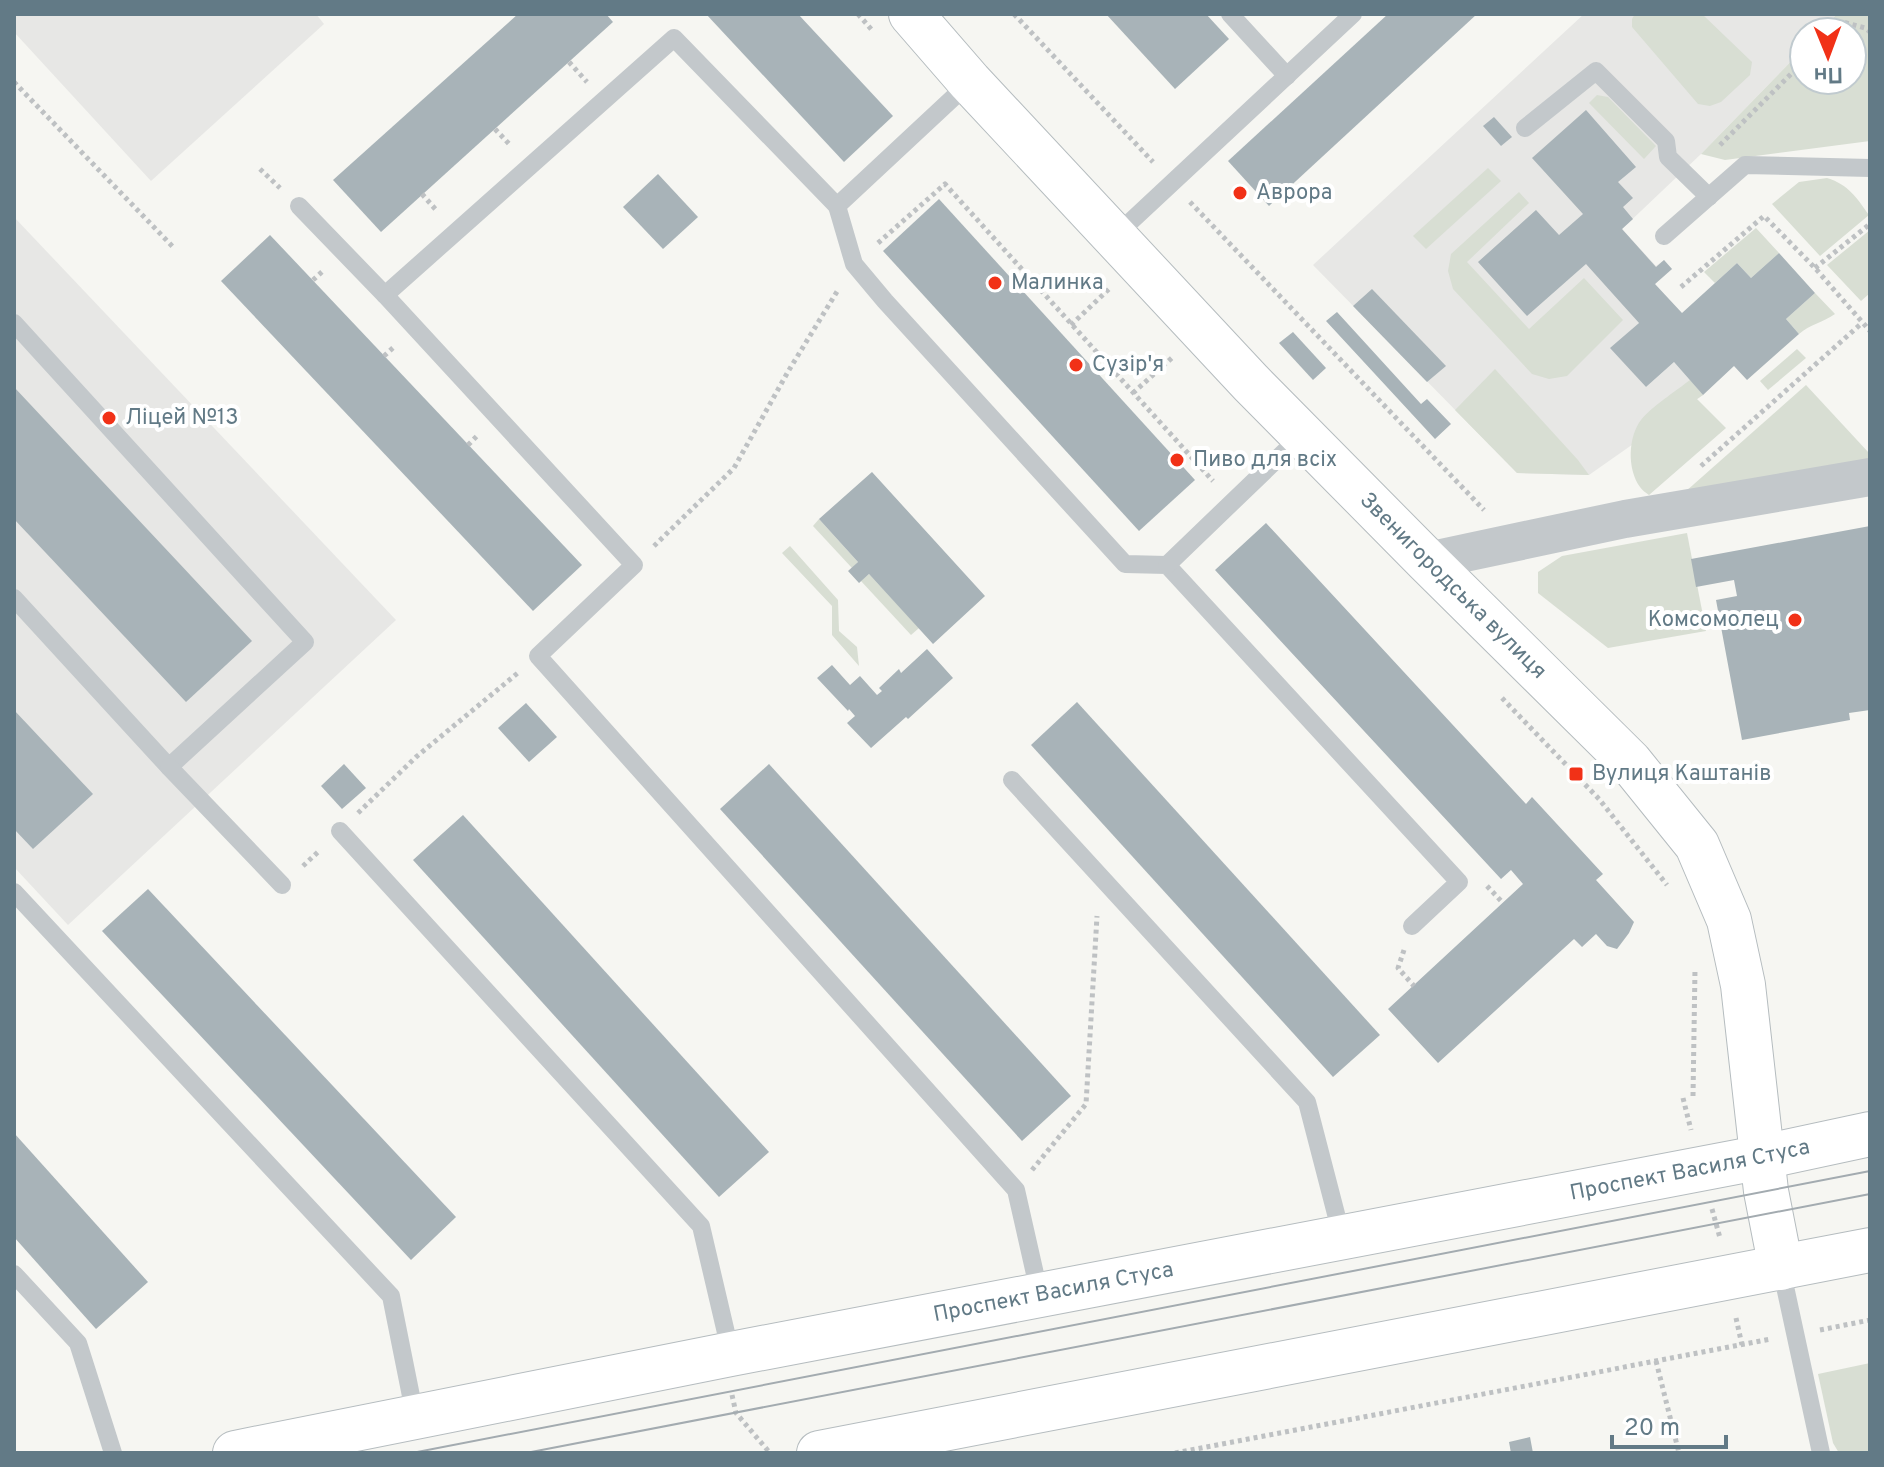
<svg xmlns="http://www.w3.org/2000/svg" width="1884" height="1467" font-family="Overpass,sans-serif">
<rect width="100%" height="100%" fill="#f6f6f2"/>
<g fill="#e7e7e5">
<path d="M14,14H316L324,24L151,181L14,32Z"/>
<path d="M1584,14H1837L1820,32H1804V48L1701,154L1622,229L1656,266L1664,260L1672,269L1627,309L1639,323L1611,348L1646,387L1674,362L1703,395L1589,475L1517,473L1313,265Z"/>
<path d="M14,217L396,620L68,925L14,867Z"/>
</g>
<g fill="#d8ded3">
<path d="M1635,14H1702L1752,62L1750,75L1721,102L1710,106L1698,104L1632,27V19Z"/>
<path d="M1837,14H1870V141L1725,160L1701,154L1804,48V80H1852V32H1820Z"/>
<path d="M1597,95L1608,97L1656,146L1644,159L1589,103Z"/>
<path d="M1488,168L1501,181L1426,249L1413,236Z"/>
<path d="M1827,178C1849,185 1856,197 1869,215L1820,256L1772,204L1799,182Z"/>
<path d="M1519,192L1529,203L1467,262L1529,329L1584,278L1623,320L1567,376L1549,379L1532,374L1453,289L1448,271L1451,254Z"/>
<path d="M1756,228L1779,253L1751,278L1737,263L1715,283L1704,272Z"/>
<path d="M1870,230V293L1861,301L1827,265Z"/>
<path d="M1815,293L1835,314C1822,323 1810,324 1799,334L1786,319Z"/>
<path d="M1797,349L1806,358L1768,390L1760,381Z"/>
<path d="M1495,369L1578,460L1589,475L1517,473L1455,410Z"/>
<path d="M1690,380L1703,395L1697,399L1726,428L1649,495C1646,493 1642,490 1640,487C1627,469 1628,437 1641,420C1651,407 1676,391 1690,380Z"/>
<path d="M1806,385L1869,453L1870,459L1685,492Z"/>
<path d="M819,519L858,562L852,568L813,526Z"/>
<path d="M1687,533L1706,631L1608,648L1538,593V572L1562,556Z"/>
<path d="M790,546L838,600L839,631L857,647L859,666L832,635V606L782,553Z"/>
<path d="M869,574L919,628L911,635L861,581Z"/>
<path d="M1870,1363V1453H1839L1833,1443L1818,1374Z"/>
</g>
<g fill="#a8b3b8">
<path d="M518,14H606L613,22L381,232L333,180Z"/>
<path d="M706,14H798L893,116L844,162Z"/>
<path d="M1106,14H1206L1229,39L1175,89Z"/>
<path d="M1388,14H1477L1269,206L1228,161Z"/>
<path d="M1586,110L1636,167L1618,182L1633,198L1623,207L1633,219L1622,229L1656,267L1664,260L1672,269L1655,284L1682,313L1737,263L1751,278L1779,253L1815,293L1786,319L1799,334L1747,380L1734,366L1703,395L1674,362L1646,387L1610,348L1639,323L1586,264L1527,316L1478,262L1536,210L1559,235L1583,214L1532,158Z"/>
<path d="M1494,117L1512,137L1501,146L1483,126Z"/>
<path d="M658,174L698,217L663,249L623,207Z"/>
<path d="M939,199L1195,480L1139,531L883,251Z"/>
<path d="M270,235L582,565L533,611L221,281Z"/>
<path d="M1372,289L1446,366L1427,382L1353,306Z"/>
<path d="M1337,312L1421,404L1427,399L1451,424L1435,439L1326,321Z"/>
<path d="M1293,332L1326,368L1313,380L1279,343Z"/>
<path d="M14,387L252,641L186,702L14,519Z"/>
<path d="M872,472L985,596L933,644L869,574L859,583L848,571L858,562L819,519Z"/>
<path d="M1266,523L1526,804L1532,797L1603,874L1596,880L1634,922L1629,933L1617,949L1607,946L1596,934L1582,947L1574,939L1438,1063L1388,1009L1523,884L1511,870L1501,879L1215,570Z"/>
<path d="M1870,526V710L1849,713L1850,720L1742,740L1716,600L1737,596L1734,580L1696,587L1691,559Z"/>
<path d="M927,649L953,678L908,719L906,717L871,748L847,723L855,716L849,709L848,711L817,678L832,665L850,685L860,676L877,695L882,691L879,688L899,669L901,673Z"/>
<path d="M1077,702L1380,1035L1333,1077L1031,745Z"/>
<path d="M526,703L557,737L529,762L498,728Z"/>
<path d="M14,710L93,794L33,849L14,829Z"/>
<path d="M344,764L366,788L342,809L321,786Z"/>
<path d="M769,764L1071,1096L1022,1141L720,809Z"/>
<path d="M463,815L769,1152L719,1197L413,860Z"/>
<path d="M148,889L456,1217L411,1260L102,931Z"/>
<path d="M14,1133L148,1282L96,1329L14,1237Z"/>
<path d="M1530,1437L1533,1453H1511L1509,1442Z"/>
</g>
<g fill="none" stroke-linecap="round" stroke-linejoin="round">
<g stroke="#b5bcbf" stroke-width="46">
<g id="secondary">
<path id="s1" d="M911,14L970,82L1251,383L1427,561L1630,762L1697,845L1729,920L1743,985L1766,1191L1781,1268"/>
<path id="s2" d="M235,1453L731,1354L1763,1157L1870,1134"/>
<path d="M819,1453L1870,1250"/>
</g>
</g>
<g stroke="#bec1c3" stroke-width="5" stroke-dasharray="4 4" stroke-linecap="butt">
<path d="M858,14L872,30"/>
<path d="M1014,14L1153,162"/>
<path d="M1833,32L1843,22L1865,28L1870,32"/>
<path d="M569,62L587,82"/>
<path d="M14,82L175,249"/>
<path d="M495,129L511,146"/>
<path d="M1720,145L1804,61"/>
<path d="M260,169L280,188"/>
<path d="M422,194L437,211"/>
<path d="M1190,202L1484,510"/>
<path d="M878,243L945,184L1213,481"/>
<path d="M1815,268L1870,224"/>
<path d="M313,280L324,270"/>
<path d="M1681,287L1764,216L1815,268L1870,331"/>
<path d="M1071,325L1110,288"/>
<path d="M384,356L395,346"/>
<path d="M1133,393L1174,356"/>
<path d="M468,445L479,434"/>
<path d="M1701,466L1862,323"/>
<path d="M654,546L734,468L789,370L838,290"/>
<path d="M1502,698L1599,799L1667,885"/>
<path d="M358,813L416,757L519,672"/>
<path d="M303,866L319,851"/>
<path d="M1487,886L1503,903"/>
<path d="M1404,950L1398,968L1414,986"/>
<path d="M1693,1096L1695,969"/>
<path d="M1683,1098L1691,1130"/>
<path d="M1032,1170L1086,1104L1097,916"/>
<path d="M1712,1209L1720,1238"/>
<path d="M1736,1318L1742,1345"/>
<path d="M1820,1330L1870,1320"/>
<path d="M1656,1361L1679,1453"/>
<path d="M732,1395L736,1413L770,1453"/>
<path d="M1175,1453L1771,1339"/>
</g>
<g stroke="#c3c8cb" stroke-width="18">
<path d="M1230,14L1287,76"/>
<path d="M970,82L837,206L674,38L385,295L634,565L538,656L1016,1190L1040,1296"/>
<path d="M1525,128L1596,71L1666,141L1668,157L1709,197"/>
<path d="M299,206L385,295"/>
<path d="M837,206L854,264L885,301L1125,564L1167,565L1459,882L1412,926"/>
<path d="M1664,236L1745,165L1870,168"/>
<path d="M1114,237L1353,14"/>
<path d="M14,323L305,642L169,767L14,598"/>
<path d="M1167,565L1302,435"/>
<path d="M169,767L282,885"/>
<path d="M1012,780L1307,1102L1342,1237"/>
<path d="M340,831L701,1226L731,1354"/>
<path d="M14,892L391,1296L415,1416"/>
<path d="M1781,1268L1821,1453"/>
<path d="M14,1274L78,1343L113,1453"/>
</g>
<path stroke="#c3c8cb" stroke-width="38" d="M1427,561L1625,519L1870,477"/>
<use href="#secondary" stroke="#fff" stroke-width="44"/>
<g stroke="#a3abb0" stroke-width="2">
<path d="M412,1453L1870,1171"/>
<path d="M526,1453L1870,1194"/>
</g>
</g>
<g fill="#f13117" stroke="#fff" stroke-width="3">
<circle cx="1240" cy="193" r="8"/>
<circle cx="995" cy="283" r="8"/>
<circle cx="1076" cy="365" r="8"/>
<circle cx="109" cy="418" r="8"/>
<circle cx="1177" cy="460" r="8"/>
<circle cx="1795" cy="620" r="8"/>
<rect x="1568" y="766" width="16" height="16" rx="4"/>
</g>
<g text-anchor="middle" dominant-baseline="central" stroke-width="8" stroke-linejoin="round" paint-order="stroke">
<g font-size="22" fill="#627a86" stroke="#fff" text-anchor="start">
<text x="1256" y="193">Аврора</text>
<text x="1011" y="283">Малинка</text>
<text x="1092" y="365">Сузір'я</text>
<text x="125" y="418">Ліцей №13</text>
<text x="1193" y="460">Пиво для всіх</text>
<text x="1779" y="620" text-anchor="end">Комсомолец</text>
<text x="1592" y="774">Вулиця Каштанів</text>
</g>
<g font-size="22" fill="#627a86" stroke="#fff">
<text stroke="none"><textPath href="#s1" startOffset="788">Звенигородська вулиця</textPath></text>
<text stroke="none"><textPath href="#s2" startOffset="1482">Проспект Василя Стуса</textPath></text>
<text stroke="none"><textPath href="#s2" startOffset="834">Проспект Василя Стуса</textPath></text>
</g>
</g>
<rect width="1884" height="1467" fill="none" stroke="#627a86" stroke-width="32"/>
<g transform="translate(1828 56) rotate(179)"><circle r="38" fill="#ffffff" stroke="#c0cacf" stroke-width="2"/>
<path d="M0-6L14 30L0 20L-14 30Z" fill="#f13117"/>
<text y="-12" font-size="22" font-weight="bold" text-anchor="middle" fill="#627a86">Пн</text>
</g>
<path d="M1612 1435v12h114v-12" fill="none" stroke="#627a86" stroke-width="4"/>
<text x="1624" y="1435" font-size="24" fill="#627a86" stroke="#ffffff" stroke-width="6" paint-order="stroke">20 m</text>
</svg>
